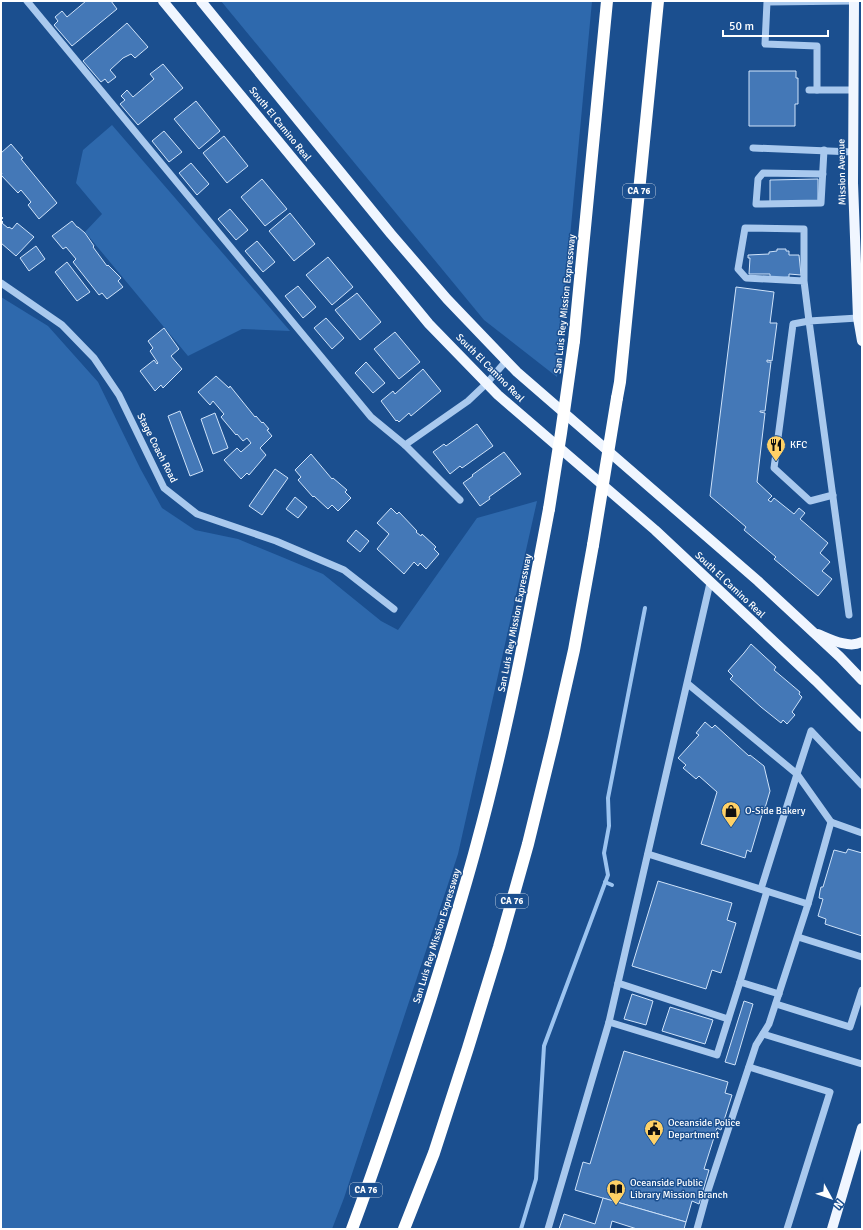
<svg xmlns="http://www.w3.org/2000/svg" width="863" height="1230" font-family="Signika,sans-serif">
<rect width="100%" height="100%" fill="#1b4f8f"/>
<g fill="#2e69ad">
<path d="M221,1H592L557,377L484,320Z"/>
<path d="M112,125L290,331L242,329L188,356L85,232L102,214L76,183L83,150Z"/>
<path d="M1,297L48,326L98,382L140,468L162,508L195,530L238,539L323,574L381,621L398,630L477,518L537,501L458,854L344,1198L332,1229H1Z"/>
</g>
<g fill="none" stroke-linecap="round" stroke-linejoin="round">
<g stroke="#9cc4f0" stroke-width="4">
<path d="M605,882L612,885"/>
<path d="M521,1229L536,1179L544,1046L608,875L604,853L609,826L608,798L645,608"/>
</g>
</g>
<g fill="#4478b7" stroke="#cfe3fa">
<path d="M86,1H111L117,9L72,46L54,25L58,21L55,17L62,11L67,17Z"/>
<path d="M127,23L148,47L135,58L131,54L123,58L110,70L116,77L108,83L105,79L101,82L83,61Z"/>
<path d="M163,64L183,88L138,125L120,104L125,100L121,96L127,90L133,97L154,79L150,74Z"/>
<path d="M749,71H796V78H798V104H795V126H749Z"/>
<path d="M196,101L220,131L199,149L174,119Z"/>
<path d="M164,131L182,152L169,162L152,141Z"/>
<path d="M224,136L248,166L227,183L203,153Z"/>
<path d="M11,144L23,158L21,159L57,203L39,219L28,205L31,202L21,190L18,193L1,175L2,174L1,172V153Z"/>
<path d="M191,163L209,184L197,195L179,173Z"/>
<path d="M262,179L287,209L265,226L241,197Z"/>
<path d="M818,179V203H770V180Z"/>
<path d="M230,209L248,230L236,240L218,219Z"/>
<path d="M290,213L315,244L294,261L269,231Z"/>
<path d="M1,216L3,218L1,220L3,222L2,223L8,228L9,227L12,229L17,223L34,237L16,256L1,243Z"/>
<path d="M72,221L77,227H78L85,233L94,246L93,247L107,266L108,265L121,278L118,281L123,287L107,299L102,293L99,295L73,262L76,259L66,247L63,249L52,236Z"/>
<path d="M257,241L275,262L263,272L245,251Z"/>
<path d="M36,246L45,259L29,271L20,258Z"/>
<path d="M777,249H786V251H789V255H799L801,275L789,274V277L770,279V274H749L750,258H748V255L769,254V252L777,251Z"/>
<path d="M328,257L353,287L332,305L306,275Z"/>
<path d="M67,262L90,292L77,301L55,272Z"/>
<path d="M298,286L316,307L303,318L285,296Z"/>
<path d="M736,287L774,292L770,323H777L772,361L767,360V362H771L765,411H760V412L765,413L757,482L772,496L768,500L771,502L774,498L794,514L799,508L805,513L800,519L828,543L820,553L830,562L822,571L832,579L818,596L774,559L776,557L744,530L746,527L710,496Z"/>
<path d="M357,293L381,322L360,340L335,310Z"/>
<path d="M326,318L344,338L332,349L314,328Z"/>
<path d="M164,328L179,349L171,356L182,369L163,388L161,385L155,391L140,371L154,360L157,364L158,363L150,351L153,348L148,341Z"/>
<path d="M395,332L420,362L399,379L374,349Z"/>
<path d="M366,362L385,383L373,393L355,373Z"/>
<path d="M423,369L441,391L411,416L409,413L399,422L397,420L396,421L381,401L393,391L395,394Z"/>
<path d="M216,376L229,388L230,386L255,417L256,416L262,423L263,422L269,429L267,430L272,436L260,448L266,455L249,475L247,473L241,479L224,460L237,448L241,452L251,443L247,438L243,441L237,434L236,435L221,417L224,414L213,401L210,405L198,392Z"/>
<path d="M180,411L203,471L190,476L168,416Z"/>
<path d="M215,413L228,448L213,454L201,419Z"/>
<path d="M477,424L493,446L462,468L460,466L450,474L433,452L444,444L446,446Z"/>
<path d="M504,452L521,474L489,497L490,499L480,506L463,483L473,476L472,475Z"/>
<path d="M311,454L332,479L333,478L347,490L345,492L351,498L338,511L332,505L328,509L314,496L313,497L298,480L301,477L295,470Z"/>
<path d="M275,469L288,478L262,515L249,506Z"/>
<path d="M295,497L307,507L298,518L286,509Z"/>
<path d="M391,508L397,514L399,512L417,531L416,532L421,536L422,534L436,547L434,549L439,554L426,569L420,563L418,566L414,562L404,574L377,549L389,534L377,523Z"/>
<path d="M356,530L369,541L360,552L347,541Z"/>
<path d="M751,644L776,667L774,670L800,692L799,694L802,697L792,712L795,715L787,724L783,720L781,723L761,707L730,679L733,676L728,671L744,653Z"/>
<path d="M705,722L712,728L715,725L749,756L750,755L764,766L770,791L765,808H764L751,852L747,850L745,858L701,844L717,792L699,776L696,779L683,768L686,765L678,758L699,735L696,733Z"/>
<path d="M848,849L862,853V936L825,924L826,919L818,916L823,899L819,898L820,891L821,887H823L834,850L846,853Z"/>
<path d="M658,881L732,903L727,920L736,923L721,973L712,970L706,989L632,966Z"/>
<path d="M632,994L653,1001L646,1025L624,1019Z"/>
<path d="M744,1001L753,1004L735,1065L725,1062Z"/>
<path d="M670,1007L713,1020L705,1044L662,1031Z"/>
<path d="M624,1051L728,1082L725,1093L732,1095L721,1130L717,1128L704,1169L709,1170L699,1204L692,1201L686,1222L575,1190L583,1162L590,1164Z"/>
<path d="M603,1198L686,1222L684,1229H637L612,1221L610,1229H559L564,1214L595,1224Z"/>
</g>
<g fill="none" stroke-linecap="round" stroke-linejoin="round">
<g stroke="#a9c9ee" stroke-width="7">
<path d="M27,1L371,417L405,445L468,401L487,383L506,361"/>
<path d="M809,90H854"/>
<path d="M817,90V46L765,44L767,2L854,1"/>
<path d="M753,148L853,152"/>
<path d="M823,174L763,173L758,179L756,204L821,203L824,150"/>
<path d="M804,281L746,278L738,269L745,228L804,229V281L809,321L793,324L774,468L810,501L833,495"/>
<path d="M1,283L62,325L94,358L119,395L164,488L197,514L276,541L344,570L394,609"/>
<path d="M405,445L460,500"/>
<path d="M849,615L809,321L858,318"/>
<path d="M688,684L797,774L761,889"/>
<path d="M862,785L811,731L797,774L831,822L862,833"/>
<path d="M648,854L808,904L769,1024L756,1045L705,1200L697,1229"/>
<path d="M767,891L740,982L779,994"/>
<path d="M808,904L831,822"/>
<path d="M798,937L862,957"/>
<path d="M618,983L728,1019"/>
<path d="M776,1004L850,1027L862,990"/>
<path d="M609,1022L717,1055L740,982"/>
<path d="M763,1034L862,1064"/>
<path d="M749,1067L830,1092L787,1229"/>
<path d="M548,1229L609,1022L710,583"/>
</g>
<g stroke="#f0f6ff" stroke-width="10">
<path d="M163,1L429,324L498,395L655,530L816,681L862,727"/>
<path d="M201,1L391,234L447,299L517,372L758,581L840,657L862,680"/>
<path d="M854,1L853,183L858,318L862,341"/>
<path d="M818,634C830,639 849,649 862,642"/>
<path d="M832,1229L862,1128"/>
</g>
<g stroke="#fff" stroke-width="12">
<path d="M574,341L607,1"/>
<path d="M617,398L620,382L658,1"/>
<path d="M352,1229C380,1154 405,1078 430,1001C446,949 463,896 477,843C507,733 528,621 549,509"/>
<path d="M404,1229L434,1153L468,1048L499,947L528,844L554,738L574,650L593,545"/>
</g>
<g stroke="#fff" stroke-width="12">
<path d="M549,509L561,433L574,341"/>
<path d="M593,545L617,398"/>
</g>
</g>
<defs>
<g id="restaurant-pin" transform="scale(1)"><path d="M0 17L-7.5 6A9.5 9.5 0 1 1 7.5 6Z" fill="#ffd166" stroke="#1b4f8f"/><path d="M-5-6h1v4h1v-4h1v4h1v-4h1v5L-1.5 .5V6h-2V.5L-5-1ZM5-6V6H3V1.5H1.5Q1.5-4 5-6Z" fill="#111"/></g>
<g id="shop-pin" transform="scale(1)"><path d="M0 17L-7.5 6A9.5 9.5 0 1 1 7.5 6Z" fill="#ffd166" stroke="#1b4f8f"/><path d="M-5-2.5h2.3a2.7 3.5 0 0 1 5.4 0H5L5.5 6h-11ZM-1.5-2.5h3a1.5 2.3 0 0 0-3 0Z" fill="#111"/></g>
<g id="civic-pin" transform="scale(1)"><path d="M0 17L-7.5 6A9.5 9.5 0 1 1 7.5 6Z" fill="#ffd166" stroke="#1b4f8f"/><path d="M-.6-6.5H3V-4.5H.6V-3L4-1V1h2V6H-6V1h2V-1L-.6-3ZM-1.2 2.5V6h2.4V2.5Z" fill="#111"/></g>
<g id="library-pin" transform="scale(1)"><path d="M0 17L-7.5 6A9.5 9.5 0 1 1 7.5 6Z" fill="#ffd166" stroke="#1b4f8f"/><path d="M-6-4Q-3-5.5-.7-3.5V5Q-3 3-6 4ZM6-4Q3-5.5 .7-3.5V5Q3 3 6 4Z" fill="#111"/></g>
</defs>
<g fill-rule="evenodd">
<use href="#restaurant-pin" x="776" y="445"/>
<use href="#shop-pin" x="731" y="811"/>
<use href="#civic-pin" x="654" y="1129"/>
<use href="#library-pin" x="616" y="1189"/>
</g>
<g text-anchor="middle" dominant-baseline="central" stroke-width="3" stroke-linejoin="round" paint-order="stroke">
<g fill="#1b4f8f" stroke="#bbcadd" stroke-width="1">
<rect x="623" y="184" width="32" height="14" rx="3"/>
<rect x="496" y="894" width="32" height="14" rx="3"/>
<rect x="350" y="1183" width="32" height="14" rx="3"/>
</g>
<g font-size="9" font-weight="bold" fill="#fff">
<text x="639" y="191">CA 76</text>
<text x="512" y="901">CA 76</text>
<text x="366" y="1190">CA 76</text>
</g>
<g font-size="10" fill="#fff" stroke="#1b4f8f">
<text transform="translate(280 124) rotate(51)">South El Camino Real</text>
<text transform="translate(842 172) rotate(-91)">Mission Avenue</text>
<text transform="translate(565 304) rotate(-84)">San Luis Rey Mission Expressway</text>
<text transform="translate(490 368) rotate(45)">South El Camino Real</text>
<text transform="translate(157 448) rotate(63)">Stage Coach Road</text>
<text transform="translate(730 585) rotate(43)">South El Camino Real</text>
<text transform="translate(515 623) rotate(-79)">San Luis Rey Mission Expressway</text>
<text transform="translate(437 936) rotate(-73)">San Luis Rey Mission Expressway</text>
</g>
<g font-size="10" fill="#fff" stroke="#1b4f8f" text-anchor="start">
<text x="790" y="445">KFC</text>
<text x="745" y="811">O-Side Bakery</text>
<text x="668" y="1123">Oceanside Police<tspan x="668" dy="12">Department</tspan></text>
<text x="630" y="1183">Oceanside Public<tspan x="630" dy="12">Library Mission Branch</tspan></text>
</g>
</g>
<rect width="863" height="1230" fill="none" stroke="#ffffff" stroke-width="4"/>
<g transform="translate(831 1198) rotate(130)" stroke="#1b4f8f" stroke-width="3" paint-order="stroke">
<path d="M0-3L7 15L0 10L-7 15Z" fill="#ffffff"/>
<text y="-6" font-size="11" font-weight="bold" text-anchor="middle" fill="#ffffff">N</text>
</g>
<path d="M723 30v6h105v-6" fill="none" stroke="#ffffff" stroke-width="2"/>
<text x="729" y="30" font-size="12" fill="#ffffff" stroke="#1b4f8f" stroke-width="3" paint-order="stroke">50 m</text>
</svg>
